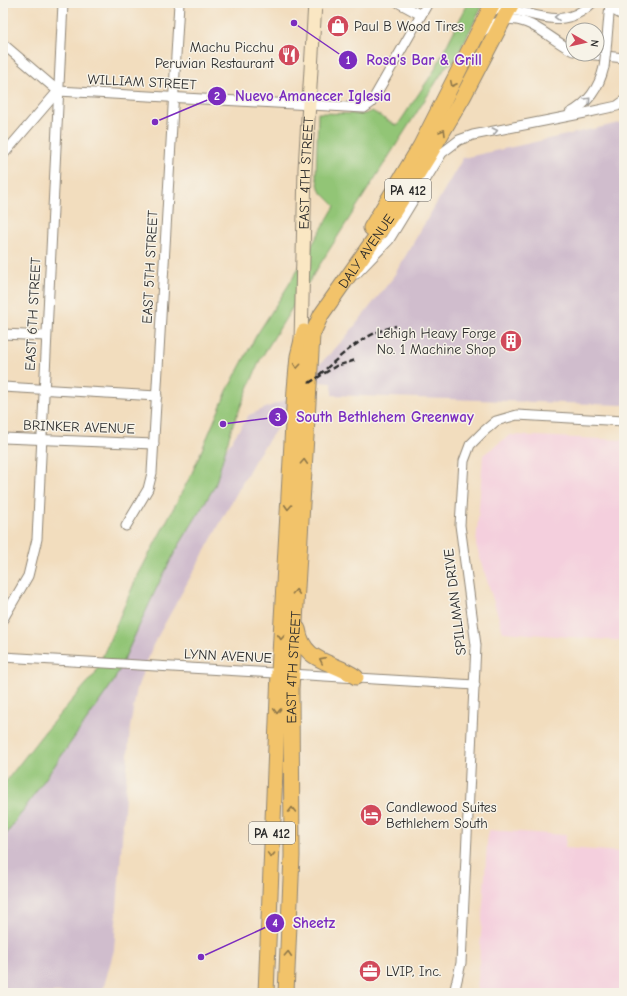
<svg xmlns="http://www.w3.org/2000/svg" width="627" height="996" font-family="'Comic Neue',sans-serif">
<rect width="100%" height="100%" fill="#f7f3e8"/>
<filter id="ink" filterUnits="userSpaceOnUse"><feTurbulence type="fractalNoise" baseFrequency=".025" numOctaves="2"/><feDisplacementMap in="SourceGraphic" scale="8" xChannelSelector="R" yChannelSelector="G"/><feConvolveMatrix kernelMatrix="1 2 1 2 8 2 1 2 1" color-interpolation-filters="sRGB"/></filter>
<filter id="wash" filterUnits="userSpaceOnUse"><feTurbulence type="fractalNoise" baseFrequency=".012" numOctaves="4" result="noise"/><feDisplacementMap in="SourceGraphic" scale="16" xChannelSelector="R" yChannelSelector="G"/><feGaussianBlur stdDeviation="0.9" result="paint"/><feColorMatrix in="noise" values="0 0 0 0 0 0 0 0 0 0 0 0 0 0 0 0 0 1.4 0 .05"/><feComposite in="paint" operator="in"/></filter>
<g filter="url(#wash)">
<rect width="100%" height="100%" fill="#f2ddbe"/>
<g fill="#f4cfdd">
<path d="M510,435L624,440V641L503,632L476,545L483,455Z"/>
<path d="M488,830L566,835L565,848L624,852V993H477Z"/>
</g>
<path fill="#d0bdcd" d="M624,122V405L332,395V383L318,382L284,418L256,458L153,645L137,688L130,727L114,950L102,993H3V839L114,681L157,587L175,552L215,486L225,451L249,415L285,400L345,338L392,279L463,158Z"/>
<path fill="#92c576" stroke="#5e7850" d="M468,3H484L454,62L447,65L289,313L260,360L232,427L215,486L175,552L157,587L114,681L3,839V785L46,730L95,674L136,579L192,473L227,391L256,336L288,286L335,206L320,191L316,176L318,113L365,114L372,111L397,126L434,71Z"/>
</g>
<g filter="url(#ink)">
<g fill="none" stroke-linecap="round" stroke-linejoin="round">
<g stroke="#8e8474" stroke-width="11">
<g id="minor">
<path d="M399,3L421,15"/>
<path d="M610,8L624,16"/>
<path d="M490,11C521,0 555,39 592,3"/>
<path d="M481,33C517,1 541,34 573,51"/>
<path d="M3,44L58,91"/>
<path d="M606,50L610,3"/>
<path d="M586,54L624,58"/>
<path d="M58,91L364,108L371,103L428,3"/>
<path d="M570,113C589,103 599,88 604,67"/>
<path d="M3,155L58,91"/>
<path d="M356,274L389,240L442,153L459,140L473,135L585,113L617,106L624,101"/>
<path d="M3,334L46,336"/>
<path d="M3,387L157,396"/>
<path d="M3,438L154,444"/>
<path d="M126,526L148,489L152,473L179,3"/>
<path d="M3,619L28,576L37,539L63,3"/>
<path d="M3,657L475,685"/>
<path d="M454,993L461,963L476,645L460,525L464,461L470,445L483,432L496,421L517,415L624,421"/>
</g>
</g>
<g stroke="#8e8474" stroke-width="15">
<g id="secondary">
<path id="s1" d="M301,342L305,169L315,3"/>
</g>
</g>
<g stroke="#8e8474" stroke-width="17">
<g id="trunk">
<path d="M371,228L420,147L493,3"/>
<path d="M298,629C304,664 332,660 356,677"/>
<path d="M266,993L279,672L295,389L298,356L304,332"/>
<path id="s2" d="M286,993L292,856L291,689L312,335L321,315L394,211L429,155L463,97L512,3"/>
</g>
</g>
<use href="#minor" stroke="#fff" stroke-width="9"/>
<use href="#secondary" stroke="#fae7c3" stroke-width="13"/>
<use href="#trunk" stroke="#f2c36a" stroke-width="15"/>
<g stroke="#2b2b2b" stroke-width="2.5" stroke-dasharray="6 3" stroke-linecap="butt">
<path d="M319,375C344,353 363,334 396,326"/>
<path d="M309,383L336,366L356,360"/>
</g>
<g stroke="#8e8474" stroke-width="11" stroke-linecap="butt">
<path id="minor-bridge" d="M604,67L606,50"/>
</g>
<use href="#minor-bridge" stroke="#fff" stroke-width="9"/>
</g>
<defs><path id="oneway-chevron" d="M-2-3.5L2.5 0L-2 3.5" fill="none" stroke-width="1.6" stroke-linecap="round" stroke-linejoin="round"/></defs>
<g stroke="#a0a0a0">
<use href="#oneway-chevron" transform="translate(557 17) rotate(179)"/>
<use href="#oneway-chevron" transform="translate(588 100) rotate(-47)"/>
<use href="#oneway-chevron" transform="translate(495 131) rotate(-12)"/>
</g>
<g stroke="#8e774a">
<use href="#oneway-chevron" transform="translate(453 84) rotate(116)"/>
<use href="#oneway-chevron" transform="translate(443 132) rotate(-59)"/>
<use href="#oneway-chevron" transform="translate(297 366) rotate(95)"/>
<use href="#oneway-chevron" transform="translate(304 462) rotate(-87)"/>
<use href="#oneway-chevron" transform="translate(288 507) rotate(93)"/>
<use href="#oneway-chevron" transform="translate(296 592) rotate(-87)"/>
<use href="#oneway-chevron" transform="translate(281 637) rotate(93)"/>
<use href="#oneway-chevron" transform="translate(322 660) rotate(-154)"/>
<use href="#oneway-chevron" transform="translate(277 711) rotate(92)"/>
<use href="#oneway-chevron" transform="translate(292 810) rotate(-90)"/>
<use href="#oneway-chevron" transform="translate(271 855) rotate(92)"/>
<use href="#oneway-chevron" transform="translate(288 954) rotate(-87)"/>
</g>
</g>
<defs>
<g id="shop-disc" transform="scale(1.15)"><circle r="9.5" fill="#d1495b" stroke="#f7f3e8"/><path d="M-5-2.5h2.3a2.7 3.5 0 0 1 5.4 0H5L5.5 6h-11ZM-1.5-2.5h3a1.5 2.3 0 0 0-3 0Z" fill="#fff"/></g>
<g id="restaurant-disc" transform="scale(1.15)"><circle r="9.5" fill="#d1495b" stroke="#f7f3e8"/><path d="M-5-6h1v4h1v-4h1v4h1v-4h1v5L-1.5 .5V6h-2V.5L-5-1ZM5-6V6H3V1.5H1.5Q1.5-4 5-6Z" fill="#fff"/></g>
<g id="building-disc" transform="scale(1.15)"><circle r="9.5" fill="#d1495b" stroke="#f7f3e8"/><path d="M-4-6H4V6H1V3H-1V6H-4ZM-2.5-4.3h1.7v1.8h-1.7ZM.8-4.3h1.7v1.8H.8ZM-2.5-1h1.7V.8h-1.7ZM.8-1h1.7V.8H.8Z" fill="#fff"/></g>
<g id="hotel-disc" transform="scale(1.15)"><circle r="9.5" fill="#d1495b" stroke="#f7f3e8"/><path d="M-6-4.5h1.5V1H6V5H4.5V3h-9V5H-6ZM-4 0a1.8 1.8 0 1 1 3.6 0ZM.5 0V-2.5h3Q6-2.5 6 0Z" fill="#fff"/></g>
<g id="office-disc" transform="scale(1.15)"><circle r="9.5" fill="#d1495b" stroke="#f7f3e8"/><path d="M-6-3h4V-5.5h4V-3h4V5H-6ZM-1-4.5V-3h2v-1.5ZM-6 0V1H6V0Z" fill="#fff"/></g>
</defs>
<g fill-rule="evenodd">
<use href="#shop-disc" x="338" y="26"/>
<use href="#restaurant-disc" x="289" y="55"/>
<use href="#building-disc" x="511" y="341"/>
<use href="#hotel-disc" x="371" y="815"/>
<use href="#office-disc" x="370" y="971"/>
</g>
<g text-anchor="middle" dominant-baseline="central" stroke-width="3" stroke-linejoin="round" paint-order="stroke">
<g fill="#f7f3e8" stroke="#686764" stroke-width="1">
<rect x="385" y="179" width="46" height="22" rx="3"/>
<rect x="249" y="822" width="46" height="22" rx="3"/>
</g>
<g font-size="13" font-weight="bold" fill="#2b2b2b">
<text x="408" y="190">PA 412</text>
<text x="272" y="833">PA 412</text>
</g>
<g font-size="14" fill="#2b2b2b" stroke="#f7f3e8" text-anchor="start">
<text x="354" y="26">Paul B Wood Tires</text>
<text x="274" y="47" text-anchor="end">Machu Picchu<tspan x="274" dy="16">Peruvian Restaurant</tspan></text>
<text x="496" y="333" text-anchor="end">Lehigh Heavy Forge<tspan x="496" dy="16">No. 1 Machine Shop</tspan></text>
<text x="386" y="807">Candlewood Suites<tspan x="386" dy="16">Bethlehem South</tspan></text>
<text x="386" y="971">LVIP, Inc.</text>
</g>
<g font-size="14" fill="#2b2b2b" stroke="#f7f3e8">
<text transform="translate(142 82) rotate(3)">WILLIAM STREET</text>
<text stroke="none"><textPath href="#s1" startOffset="169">EAST 4TH STREET</textPath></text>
<text stroke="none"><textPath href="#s2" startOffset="759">DALY AVENUE</textPath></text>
<text transform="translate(150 267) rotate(-87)">EAST 5TH STREET</text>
<text transform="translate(33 314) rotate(-87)">EAST 6TH STREET</text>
<text transform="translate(79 427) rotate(2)">BRINKER AVENUE</text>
<text transform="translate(455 602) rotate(-97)">SPILLMAN DRIVE</text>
<text transform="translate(228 656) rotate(3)">LYNN AVENUE</text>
<text stroke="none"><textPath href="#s2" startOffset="326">EAST 4TH STREET</textPath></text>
</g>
</g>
<path fill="none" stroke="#7b2cbf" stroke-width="1.5" d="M294 23L348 60M155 122L217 96M223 424L278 417M201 957L275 923"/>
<g fill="#7b2cbf" stroke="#f7f3e8" stroke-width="1.5">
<circle cx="294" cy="23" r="4"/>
<circle cx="155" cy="122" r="4"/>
<circle cx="223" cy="424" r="4"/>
<circle cx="201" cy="957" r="4"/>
<circle cx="348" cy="60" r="10"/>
<circle cx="217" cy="96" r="10"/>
<circle cx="278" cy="417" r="10"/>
<circle cx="275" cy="923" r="10"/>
</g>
<g font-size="12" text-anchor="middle" font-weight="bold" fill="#fff">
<text x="348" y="64">1</text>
<text x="217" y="100">2</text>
<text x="278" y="421">3</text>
<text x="275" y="927">4</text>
</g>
<g font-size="15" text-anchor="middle" font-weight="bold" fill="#7b2cbf" stroke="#f7f3e8" stroke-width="3" stroke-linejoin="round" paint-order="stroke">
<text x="424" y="65">Rosa's Bar &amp; Grill</text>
<text x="313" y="101">Nuevo Amanecer Iglesia</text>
<text x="385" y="422">South Bethlehem Greenway</text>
<text x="314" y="928">Sheetz</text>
</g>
<rect width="627" height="996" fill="none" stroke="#f7f3e8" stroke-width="16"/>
<g transform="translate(585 42) rotate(98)"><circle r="19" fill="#f7f3e8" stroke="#a5a39c"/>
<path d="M0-3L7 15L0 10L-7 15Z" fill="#d1495b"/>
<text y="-6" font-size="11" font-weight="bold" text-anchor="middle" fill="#2b2b2b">N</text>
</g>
</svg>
